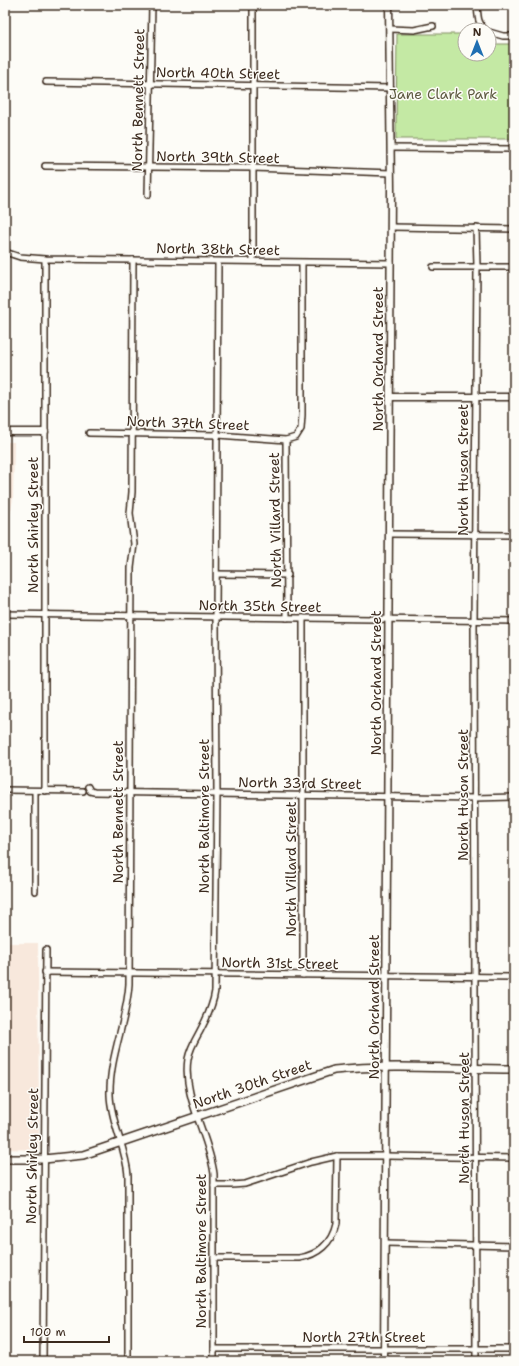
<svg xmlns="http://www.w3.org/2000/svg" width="519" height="1366" font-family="'Shantell Sans',sans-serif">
<rect width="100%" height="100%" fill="#fdfcf7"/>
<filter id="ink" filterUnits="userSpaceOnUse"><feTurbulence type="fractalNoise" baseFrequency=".025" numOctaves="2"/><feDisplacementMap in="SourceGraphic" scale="8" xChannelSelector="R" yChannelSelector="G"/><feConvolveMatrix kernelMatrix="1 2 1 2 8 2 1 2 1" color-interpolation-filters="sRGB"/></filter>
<g filter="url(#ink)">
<g fill="#f8e8dc">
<path d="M5,442H14L13,498L11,511L5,530Z"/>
<path d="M5,943H38L39,1150L5,1149Z"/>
</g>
<path fill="#c4e9a4" stroke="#808a61" d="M397,34H465V54H489V39H492V44H514V139H396Z"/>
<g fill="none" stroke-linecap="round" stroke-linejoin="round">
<g stroke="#3b2a1e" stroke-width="8">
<g id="minor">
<path d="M477,5C478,14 477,23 485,30"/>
<path d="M390,29L414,30L433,26"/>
<path d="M489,32L503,36H513"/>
<path d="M5,74L7,79L5,86"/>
<path d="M46,82L391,88"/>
<path d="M391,148L514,149"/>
<path d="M45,166L253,168L391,173"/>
<path d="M148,195L152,5"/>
<path d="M391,227L514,229"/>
<path d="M476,228L477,266L474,621L476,1361"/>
<path d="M5,252L20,257L45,259L391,263"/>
<path d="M253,261V5"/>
<path d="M433,267H514"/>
<path d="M89,433L218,435L286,440L296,437L301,429L302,415V263"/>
<path d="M286,440L287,618"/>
<path d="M390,534L514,535"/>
<path d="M217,574L288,575"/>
<path d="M5,614L514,621"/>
<path d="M303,618V975"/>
<path d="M88,787L90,791L94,792L475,798L514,797"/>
<path d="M5,790L83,791"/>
<path d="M45,791V259"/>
<path d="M35,891V791"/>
<path d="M45,972L514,977"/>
<path d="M214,1185H232L245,1184L311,1162L337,1156H386L514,1158"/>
<path d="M385,1243L514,1246"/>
<path d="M214,1258H299C318,1255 332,1243 336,1224L337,1156"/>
<path d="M214,1349H514"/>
<path d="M43,1361L46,950"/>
<path d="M128,1361V1175C126,1148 111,1123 110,1095C109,1057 127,1021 129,984L131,568L134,544L130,513L132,492L133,260"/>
<path d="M214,1361V1174C209,1135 182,1097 188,1059C190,1048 195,1040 200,1031C207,1018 213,1005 215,991L217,794L216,618L218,262"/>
</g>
</g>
<g stroke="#3b2a1e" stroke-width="9">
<g id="tertiary">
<path d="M390,397H514"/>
<path d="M5,432H45"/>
<path d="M384,1361L391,190L389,5"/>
</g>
</g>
<g stroke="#3b2a1e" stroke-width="10">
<path id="secondary" d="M5,1159H44L83,1155L334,1070C394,1064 454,1069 514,1069"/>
</g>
<use href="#minor" stroke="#fdfcf7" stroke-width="5"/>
<use href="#tertiary" stroke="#fdfcf7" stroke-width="6"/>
<use href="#secondary" stroke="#fdfcf7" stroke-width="7"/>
</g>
</g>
<g text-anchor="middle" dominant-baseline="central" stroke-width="3" stroke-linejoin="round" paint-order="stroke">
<g font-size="14" fill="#3b2a1e" stroke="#fdfcf7">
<text transform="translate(218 73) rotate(1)">North 40th Street</text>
<text transform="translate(138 100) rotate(-89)">North Bennett Street</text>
<text transform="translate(218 157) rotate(1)">North 39th Street</text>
<text transform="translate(218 249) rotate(1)">North 38th Street</text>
<text transform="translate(378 359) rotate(-90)">North Orchard Street</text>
<text transform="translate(188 423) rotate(2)">North 37th Street</text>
<text transform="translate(463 470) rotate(-90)">North Huson Street</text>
<text transform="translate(275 520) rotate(-91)">North Villard Street</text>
<text transform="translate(33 525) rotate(-90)">North Shirley Street</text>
<text transform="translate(260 606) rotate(1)">North 35th Street</text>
<text transform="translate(376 683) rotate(-90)">North Orchard Street</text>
<text transform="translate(300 783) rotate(1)">North 33rd Street</text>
<text transform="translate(463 795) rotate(-90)">North Huson Street</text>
<text transform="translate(118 812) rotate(-90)">North Bennett Street</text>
<text transform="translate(204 816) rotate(-90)">North Baltimore Street</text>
<text transform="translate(291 869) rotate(-90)">North Villard Street</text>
<text transform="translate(280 963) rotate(1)">North 31st Street</text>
<text transform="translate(374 1007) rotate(-90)">North Orchard Street</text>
<text transform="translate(252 1084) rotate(-19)">North 30th Street</text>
<text transform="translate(464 1118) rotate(-90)">North Huson Street</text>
<text transform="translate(32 1156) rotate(-89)">North Shirley Street</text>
<text transform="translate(201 1251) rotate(-90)">North Baltimore Street</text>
<text x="364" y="1337">North 27th Street</text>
</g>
<g font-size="14" fill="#5d5a40" stroke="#fdfcf7">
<text x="443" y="94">Jane Clark Park</text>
</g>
</g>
<rect width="519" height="1366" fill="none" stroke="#fdfcf7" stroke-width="20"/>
<rect x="10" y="10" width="499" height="1346" fill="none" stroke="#3b2a1e" stroke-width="1.5" filter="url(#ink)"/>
<g transform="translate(477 42)"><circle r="19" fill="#fdfcf7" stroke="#afa8a0"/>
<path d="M0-3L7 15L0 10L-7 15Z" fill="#1f6fb2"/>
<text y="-6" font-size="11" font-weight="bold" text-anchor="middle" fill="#3b2a1e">N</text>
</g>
<path d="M24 1336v6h85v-6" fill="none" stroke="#3b2a1e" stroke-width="2"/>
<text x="30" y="1336" font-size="12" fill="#3b2a1e" stroke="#fdfcf7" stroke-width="3" paint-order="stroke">100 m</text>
</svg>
